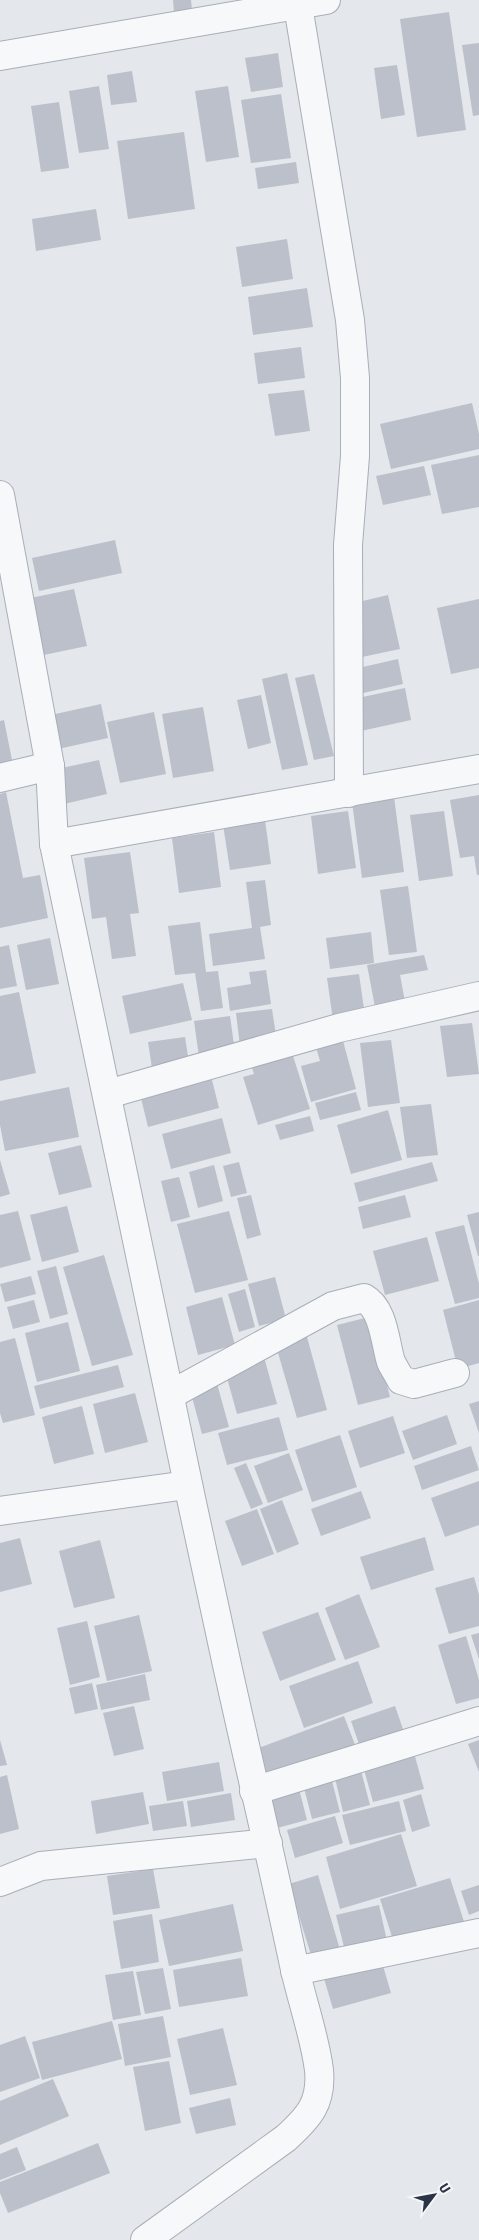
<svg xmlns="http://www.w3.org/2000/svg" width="479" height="2240" font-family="'Fira Sans Condensed',sans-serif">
<rect width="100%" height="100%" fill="#e4e7ec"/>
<g fill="#bbc0ca">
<path d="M173,0H191L192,10L174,12Z"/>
<path d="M449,12L466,130L417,137L400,19Z"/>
<path d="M479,43V115L473,116L462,45Z"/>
<path d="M278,53L283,87L251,92L245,58Z"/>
<path d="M397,65L405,115L381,119L374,68Z"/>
<path d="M132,71L137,102L111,105L107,75Z"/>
<path d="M99,86L109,149L79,153L69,91Z"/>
<path d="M228,86L239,157L206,162L195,91Z"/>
<path d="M281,94L291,158L251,163L241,100Z"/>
<path d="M59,102L69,168L41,172L31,106Z"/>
<path d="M184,132L195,209L128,219L117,141Z"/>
<path d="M296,162L299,183L258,189L255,168Z"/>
<path d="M96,209L101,240L36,251L32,219Z"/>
<path d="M287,239L293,279L242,287L236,247Z"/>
<path d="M307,288L313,327L253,335L248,297Z"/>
<path d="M301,347L305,378L258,384L254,353Z"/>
<path d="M304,390L310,431L275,436L268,394Z"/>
<path d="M472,403L479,434V449L391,469L380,424Z"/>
<path d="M479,455V507L442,514L431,465Z"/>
<path d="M424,466L431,495L383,505L376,476Z"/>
<path d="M115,540L122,573L39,591L32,558Z"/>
<path d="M74,589L87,646L34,657L21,600Z"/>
<path d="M388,595L400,649L362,657L350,604Z"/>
<path d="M479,599V668L451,674L437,608Z"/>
<path d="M398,659L403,684L359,694L354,669Z"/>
<path d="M287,673L308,765L282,770L262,679Z"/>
<path d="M314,674L334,756L314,760L295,678Z"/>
<path d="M405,688L411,720L361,731L353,699Z"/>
<path d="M261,695L271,743L248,749L237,700Z"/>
<path d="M101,704L108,738L58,749L51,715Z"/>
<path d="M203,707L214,771L173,778L162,714Z"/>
<path d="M154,712L166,774L120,783L107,722Z"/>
<path d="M4,720L14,770L0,773V721Z"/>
<path d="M99,760L107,794L64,804L57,769Z"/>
<path d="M6,792L23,878L40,875L48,918L0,928V794Z"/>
<path d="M479,795V875H477L474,856L460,858L450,800Z"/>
<path d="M394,797L404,872L362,878L352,802Z"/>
<path d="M348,811L356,868L318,874L311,816Z"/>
<path d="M444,811L453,876L419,881L410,815Z"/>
<path d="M264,813L271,864L230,870L222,818Z"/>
<path d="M214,832L221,887L179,893L172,838Z"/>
<path d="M130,852L139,913L130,914L136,956L112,959L106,917L92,919L84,858Z"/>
<path d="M265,880L271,925L260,927L265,959L213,966L209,934L252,928L246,882Z"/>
<path d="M408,886L417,952L389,955L380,890Z"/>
<path d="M200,922L206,972L218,971L223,1008L201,1011L195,973L175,975L168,926Z"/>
<path d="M371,932L374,963L330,969L326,938Z"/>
<path d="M50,938L59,984L26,990L17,945Z"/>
<path d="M9,945L17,986L0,989V947Z"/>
<path d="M424,955L428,970L400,975L406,1007L376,1012L367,965Z"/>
<path d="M266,970L271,1004L230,1011L227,988L251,984L249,972Z"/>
<path d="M359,974L365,1016L333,1020L327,978Z"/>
<path d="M183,983L192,1020L130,1034L122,996Z"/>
<path d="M19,992L36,1073L0,1081V996Z"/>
<path d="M272,1009L277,1042L240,1046L236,1013Z"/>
<path d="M230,1016L235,1052L199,1057L194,1021Z"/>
<path d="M472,1023L479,1074L447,1077L440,1026Z"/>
<path d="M185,1037L189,1063L152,1068L148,1042Z"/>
<path d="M342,1037L356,1089L311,1102L301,1066L320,1061L315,1044Z"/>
<path d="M391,1040L400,1103L368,1107L360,1043Z"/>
<path d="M293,1056L310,1109L258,1125L243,1077L254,1074L252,1068Z"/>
<path d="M211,1076L219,1108L148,1127L140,1094Z"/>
<path d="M69,1087L79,1137L5,1151L0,1125V1101Z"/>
<path d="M356,1092L361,1110L320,1120L315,1103Z"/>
<path d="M431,1104L438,1155L407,1158L400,1107Z"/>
<path d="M388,1110L402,1160L351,1174L337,1125Z"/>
<path d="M310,1116L314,1131L280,1140L275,1125Z"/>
<path d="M222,1118L231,1153L171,1169L162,1134Z"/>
<path d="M81,1145L92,1187L59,1195L48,1153Z"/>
<path d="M0,1160L10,1194L0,1197Z"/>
<path d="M239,1162L247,1193L231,1197L223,1166Z"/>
<path d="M432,1162L438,1181L359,1202L354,1183Z"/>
<path d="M214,1165L223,1201L198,1208L189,1172Z"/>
<path d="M179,1177L190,1217L171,1222L161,1181Z"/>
<path d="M251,1195L261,1235L247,1239L237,1198Z"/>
<path d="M405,1195L411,1217L363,1229L358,1207Z"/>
<path d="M67,1206L79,1252L42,1262L30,1215Z"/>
<path d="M18,1211L31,1260L0,1268V1215Z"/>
<path d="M229,1211L248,1280L195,1293L177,1224Z"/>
<path d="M479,1212V1256H478L467,1215Z"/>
<path d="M464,1225L479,1284V1298L455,1304L435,1232Z"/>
<path d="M427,1237L439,1281L385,1295L373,1251Z"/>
<path d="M104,1255L133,1355L92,1366L63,1267Z"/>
<path d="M56,1266L68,1314L50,1319L37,1271Z"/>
<path d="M31,1276L36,1294L5,1302L0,1284Z"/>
<path d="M275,1277L286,1319L259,1326L248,1284Z"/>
<path d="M245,1289L255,1327L239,1332L228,1294Z"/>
<path d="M222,1297L235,1345L198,1355L186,1307Z"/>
<path d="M34,1300L40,1322L13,1329L7,1307Z"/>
<path d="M479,1300V1363L458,1369L443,1310Z"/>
<path d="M369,1317L390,1397L358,1405L337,1325Z"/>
<path d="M68,1322L80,1371L37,1382L25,1333Z"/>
<path d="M307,1337L327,1410L297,1418L276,1346Z"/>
<path d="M15,1338L35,1415L3,1423L0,1413V1342Z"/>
<path d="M264,1357L277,1404L237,1414L224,1367Z"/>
<path d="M118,1365L124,1387L40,1409L34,1386Z"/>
<path d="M216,1380L229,1427L202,1434L189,1386Z"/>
<path d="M135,1393L148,1442L105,1453L93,1404Z"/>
<path d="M479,1401V1433L469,1404Z"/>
<path d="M82,1406L94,1454L54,1464L42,1417Z"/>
<path d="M447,1415L457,1444L413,1460L402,1431Z"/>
<path d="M393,1416L405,1453L360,1468L348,1431Z"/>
<path d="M279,1417L288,1450L227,1465L218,1433Z"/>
<path d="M340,1435L357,1487L312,1502L295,1450Z"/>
<path d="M471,1446L479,1470L422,1490L414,1466Z"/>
<path d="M289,1453L303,1490L268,1503L254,1466Z"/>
<path d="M246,1463L263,1504L251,1509L234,1468Z"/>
<path d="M479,1481V1525L445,1537L431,1498Z"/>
<path d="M361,1491L371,1518L321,1536L311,1509Z"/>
<path d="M282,1500L299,1544L277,1553L260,1509Z"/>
<path d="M257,1509L274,1554L242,1566L225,1521Z"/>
<path d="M425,1537L434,1570L371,1590L360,1557Z"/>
<path d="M20,1538L32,1584L0,1592V1543Z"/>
<path d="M100,1540L115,1598L74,1608L59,1551Z"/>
<path d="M474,1577L479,1595V1626L449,1634L435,1588Z"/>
<path d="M359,1594L380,1647L345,1660L325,1608Z"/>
<path d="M318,1612L336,1660L280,1681L262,1632Z"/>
<path d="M139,1615L152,1671L107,1681L94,1626Z"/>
<path d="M87,1621L100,1677L70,1685L57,1628Z"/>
<path d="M479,1633V1659L471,1635Z"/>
<path d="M466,1636L479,1680V1698L456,1704L438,1645Z"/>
<path d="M358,1661L373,1703L304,1728L289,1686Z"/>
<path d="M145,1674L150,1700L101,1710L96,1685Z"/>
<path d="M92,1683L98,1709L75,1714L69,1688Z"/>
<path d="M134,1706L144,1749L114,1756L103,1713Z"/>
<path d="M395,1706L406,1738L362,1753L351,1721Z"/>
<path d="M344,1716L357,1750L269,1783L256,1749Z"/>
<path d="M0,1740L7,1765L0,1766Z"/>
<path d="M479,1740V1772L468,1744Z"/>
<path d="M414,1753L424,1789L373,1802L363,1766Z"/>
<path d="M219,1762L224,1791L167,1801L162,1772Z"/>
<path d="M360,1767L370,1805L343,1812L334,1774Z"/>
<path d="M7,1775L19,1829L0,1834V1777Z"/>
<path d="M331,1777L340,1812L312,1819L303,1784Z"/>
<path d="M298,1785L307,1820L277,1828L267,1793Z"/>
<path d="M143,1792L149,1824L96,1834L91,1801Z"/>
<path d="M231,1793L235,1820L191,1827L187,1801Z"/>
<path d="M421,1794L430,1826L412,1832L403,1800Z"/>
<path d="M183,1801L187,1826L153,1831L149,1806Z"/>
<path d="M399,1801L406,1831L350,1845L342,1815Z"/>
<path d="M335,1816L343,1843L295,1858L287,1830Z"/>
<path d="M401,1834L417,1886L340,1909L326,1857Z"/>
<path d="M153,1869L160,1908L113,1915L107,1876Z"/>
<path d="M318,1875L341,1953L313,1961L289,1884Z"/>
<path d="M450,1878L467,1931L394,1943L380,1899Z"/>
<path d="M479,1885V1911L469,1915L461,1891Z"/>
<path d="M233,1904L243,1951L169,1966L159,1920Z"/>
<path d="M379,1905L387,1941L345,1951L336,1915Z"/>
<path d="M152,1914L159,1962L121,1969L113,1921Z"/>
<path d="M241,1958L248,1996L179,2007L173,1970Z"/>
<path d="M381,1959L391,1993L333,2009L323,1975Z"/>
<path d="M163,1968L171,2009L145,2014L136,1972Z"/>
<path d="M133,1971L141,2015L113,2020L105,1975Z"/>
<path d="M163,2016L171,2057L125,2066L118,2024Z"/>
<path d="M112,2021L122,2059L42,2080L32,2042Z"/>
<path d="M223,2028L237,2085L190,2095L177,2039Z"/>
<path d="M25,2036L40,2078L0,2092V2045Z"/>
<path d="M169,2061L181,2123L145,2131L133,2067Z"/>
<path d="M53,2079L69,2116L0,2145V2101Z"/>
<path d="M230,2098L236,2125L196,2134L189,2108Z"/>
<path d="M98,2143L110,2173L8,2213L0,2193V2182Z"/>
<path d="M17,2147L26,2170L0,2180V2154Z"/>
</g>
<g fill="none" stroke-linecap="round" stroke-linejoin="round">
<g stroke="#a9aeb7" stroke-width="30">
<g id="minor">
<path d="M297,0L350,320L355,378V456L348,545L349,793"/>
<path d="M0,56L326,0"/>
<path d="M0,495L50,766L54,844"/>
<path d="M0,778L50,766"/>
<path d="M108,1094L339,1028L479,996"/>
<path d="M170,1395L333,1306L364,1298C384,1309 385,1343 391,1362C394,1368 398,1374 401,1380L414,1384L455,1373"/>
<path d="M0,1511L187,1485"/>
<path d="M254,1791L479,1721"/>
<path d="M0,1882L41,1866L268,1843"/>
<path d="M295,1971L479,1933"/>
<path d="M145,2240L286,2138C309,2117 322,2103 319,2070C315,2037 301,1998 294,1965C273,1865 249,1765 227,1665C167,1392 113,1118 54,844L479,769"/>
</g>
</g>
<use href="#minor" stroke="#f7f8fa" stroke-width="28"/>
</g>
<g transform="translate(434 2195) rotate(58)" stroke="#f4f6f9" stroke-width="4" paint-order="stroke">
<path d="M0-4L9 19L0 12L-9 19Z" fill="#2b3445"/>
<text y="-8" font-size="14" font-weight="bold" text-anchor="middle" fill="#2b3445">U</text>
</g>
</svg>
